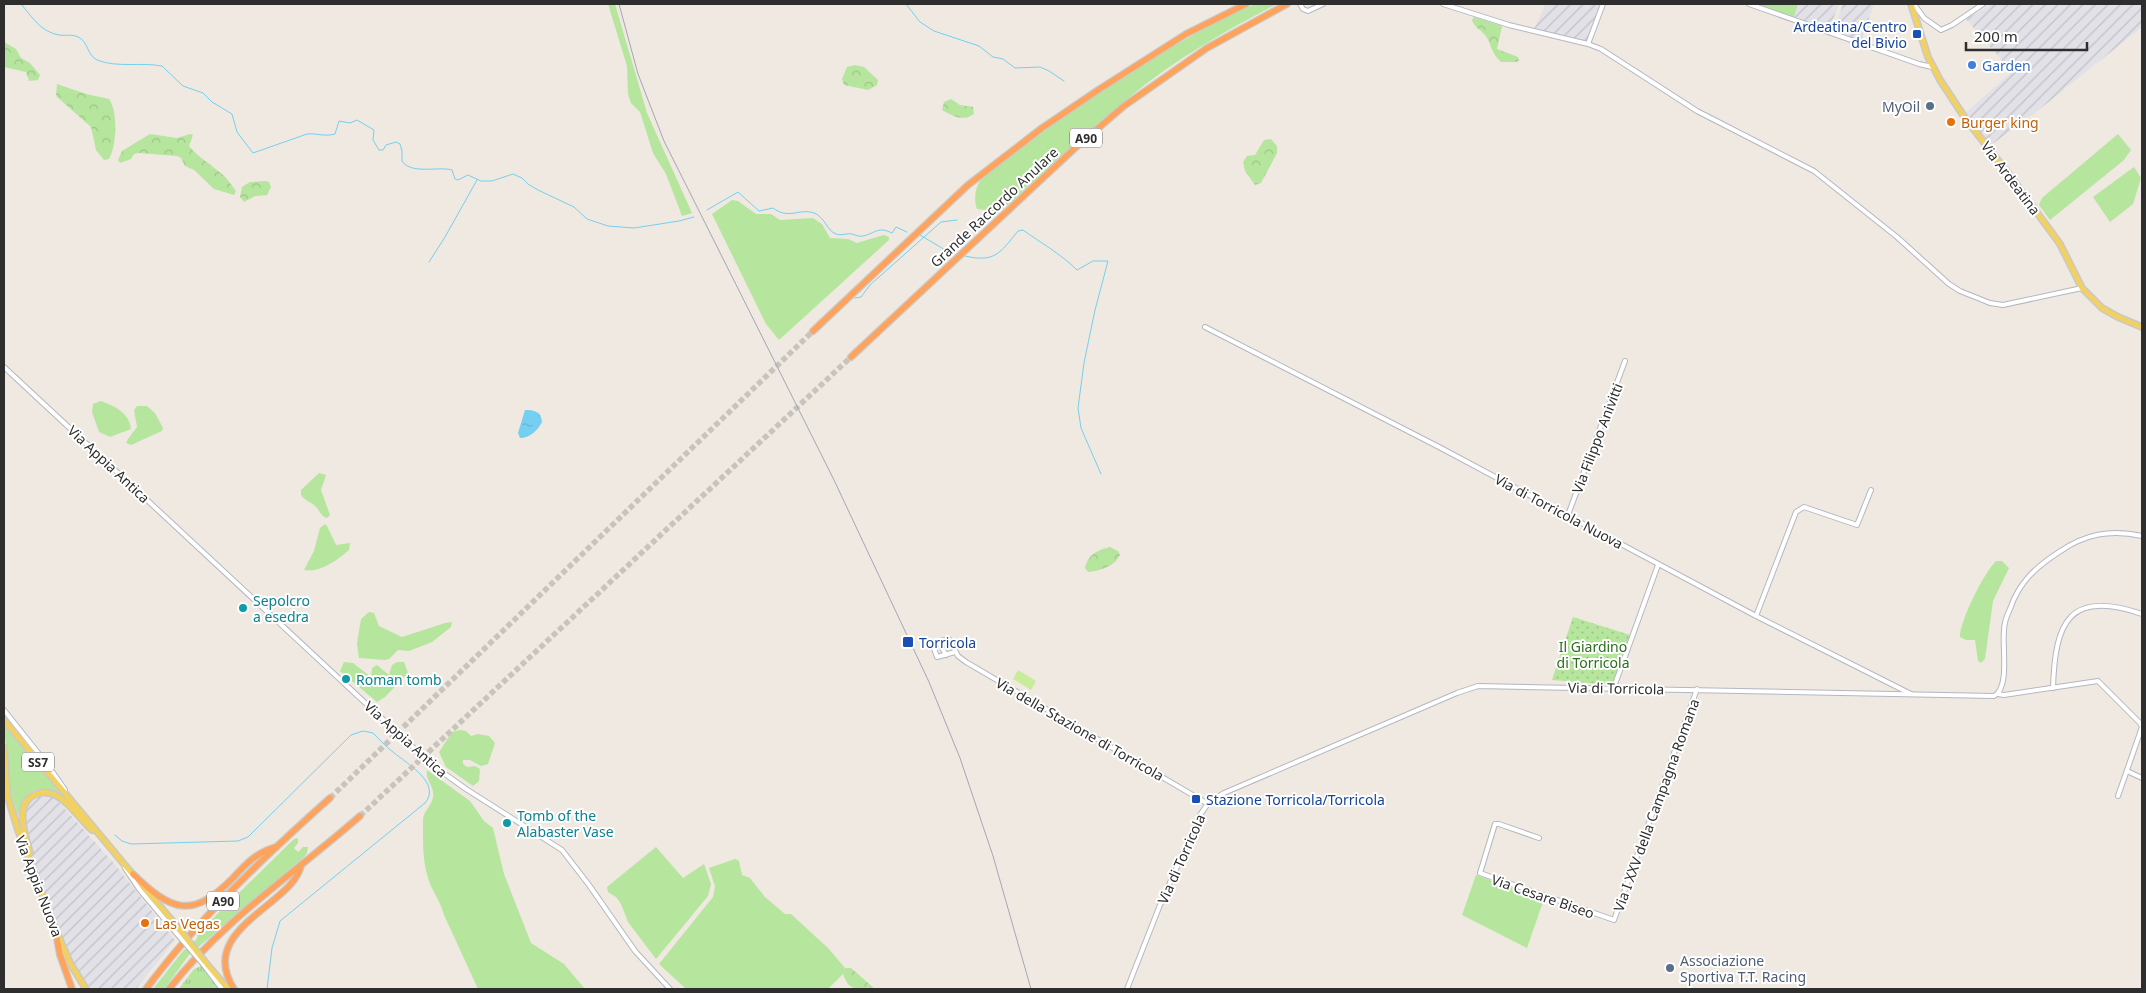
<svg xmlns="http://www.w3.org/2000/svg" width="2146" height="993" font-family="'Noto Sans',sans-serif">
<defs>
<pattern id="industrial-furrows" width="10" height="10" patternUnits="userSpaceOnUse" patternTransform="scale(1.25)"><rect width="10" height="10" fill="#e3e1e8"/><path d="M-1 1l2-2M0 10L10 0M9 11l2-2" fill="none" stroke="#c3c1c7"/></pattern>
<pattern id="forest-crowns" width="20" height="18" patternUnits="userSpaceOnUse" patternTransform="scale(1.25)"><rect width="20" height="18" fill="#b6e59e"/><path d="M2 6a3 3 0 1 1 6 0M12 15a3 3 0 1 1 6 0" fill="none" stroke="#9dc588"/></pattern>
<pattern id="park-tufts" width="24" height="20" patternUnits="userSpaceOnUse" patternTransform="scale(1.25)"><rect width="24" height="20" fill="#b6e59e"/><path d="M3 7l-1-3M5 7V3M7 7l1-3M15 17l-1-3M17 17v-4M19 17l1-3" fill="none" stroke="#9dc588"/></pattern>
<pattern id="garden-dots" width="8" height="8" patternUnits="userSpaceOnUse" patternTransform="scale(1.25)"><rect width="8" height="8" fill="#b6e59e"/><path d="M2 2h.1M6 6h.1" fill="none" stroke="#9dc588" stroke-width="1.8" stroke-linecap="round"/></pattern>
<pattern id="water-ripples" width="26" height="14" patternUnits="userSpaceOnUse" patternTransform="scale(1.25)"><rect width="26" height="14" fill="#75cff0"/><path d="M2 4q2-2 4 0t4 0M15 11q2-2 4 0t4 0" fill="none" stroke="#66b2ce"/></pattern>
</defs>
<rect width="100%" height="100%" fill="#efe9e1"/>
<g fill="url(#industrial-furrows)">
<path d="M1546,4H1601L1587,42L1534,29Z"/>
<path d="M1798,4H1839L1829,31L1794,17Z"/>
<path d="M1843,4H1874L1861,42L1833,32Z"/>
<path d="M1992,4H2142V27L2036,112L1991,145L1965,113L2012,72L1966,19Z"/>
<path d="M48,796L57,800L112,861L175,940L136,989H91L76,968L41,885L30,847L25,816L28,804L38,797Z"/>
</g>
<g fill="#b6e59e">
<path d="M608,4H615L647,113L692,213L682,216L666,174L653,153L640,112L631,103L628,94L627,66Z"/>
<path d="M1255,4H1277C1227,30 1176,59 1132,95C1087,131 1047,172 1003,209L994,211L977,209C974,202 975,189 979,183C986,172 1012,156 1023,147C1095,93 1173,41 1255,4Z"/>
<path d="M1757,4H1798L1794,17Z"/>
<path d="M2118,134L2131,150L2124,160L2050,220L2039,205L2042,198Z"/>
<path d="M2134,167L2141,178L2133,204L2110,222L2093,197Z"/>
<path d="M732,200L738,201L756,214H771L780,220L813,218L822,224L830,238L848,239L857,243L884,235L889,237V240L779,340L766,324L712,214Z"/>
<path d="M101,401C114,406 129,412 131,429L110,437L99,432L92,412L93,404Z"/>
<path d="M137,406H147L155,413L163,428L162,431L131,445L126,443L128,439L137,427L134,410Z"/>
<path d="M319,473L326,475L321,490L330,515L327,518C320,516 320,510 315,506C310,501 305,501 301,495V490Z"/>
<path d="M325,524L327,526L336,545L350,543L349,550C337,560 321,573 304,570L314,551L320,528Z"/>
<path d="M1996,561H2002L2009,568L1993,601L1985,659L1981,663L1978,661L1975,640H1966L1960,637C1960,620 1984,573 1996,561Z"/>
<path d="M369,612L374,613L379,626L402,637L445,623L452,622L451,627L432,642L409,651L398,650L389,659L385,660L359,658L357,643L361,619Z"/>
<path d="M344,662L353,663L371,677L372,668L377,665L389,675L392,665L397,662H404L408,673L385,697L377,702L340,671Z"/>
<path d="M4,726L60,793C34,785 25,790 18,816L10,790Z"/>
<path d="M460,730L466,731L471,736L478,734L489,736L495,743L488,764L481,766L470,760H463V764L467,767L475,766L480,769L479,781L473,786L446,767L439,752L452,732Z"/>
<path d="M427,770L470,801L484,821L493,828L504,874L531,943L564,964L585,989H478L444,915C441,904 436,896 431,886C422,865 423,843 423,820C423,810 435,804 433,792C432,784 425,778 427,770Z"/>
<path d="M298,838V843L294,848L298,852L303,847H308L307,853L304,857L189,955L164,989H153L183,951L197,939L198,933L294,839Z"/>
<path d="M656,847L683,878L704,864L711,884L708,896L656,959L628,922L621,904L616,897L608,892L607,887Z"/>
<path d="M735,859L739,861L742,875L750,878L765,897L785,914H791L828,948L845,968L843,974L828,989H686L659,964L713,897L715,886L709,868Z"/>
<path d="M1476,875L1544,899L1527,948L1462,915Z"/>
</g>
<g fill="url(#forest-crowns)">
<path d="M1474,17L1502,26L1497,49L1518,57L1519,60L1517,62H1501C1490,52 1492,44 1485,35C1480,29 1474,27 1472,20Z"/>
<path d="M4,42L16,49L21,58L30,63L40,75L38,80L29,81L26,72L4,67Z"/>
<path d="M855,65L864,67L878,80L877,85L868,90L844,85L842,79L847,67Z"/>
<path d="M57,84L86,94L109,99C118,111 117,146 109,159L104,160L96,150L91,127L56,96Z"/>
<path d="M951,99L960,105L973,107L974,114C963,122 953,116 942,110L944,102Z"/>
<path d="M150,134L177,138L190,134L193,135L189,146C199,158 212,165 223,175C228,179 232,186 236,191L234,195L214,189L194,170L185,166L181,158L177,156L139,153L134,154L131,159L120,163L118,160L122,151Z"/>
<path d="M1271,139L1277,146V153L1261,183L1255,185L1245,171L1243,162L1247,156L1255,155L1264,140Z"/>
<path d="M266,181L269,182L271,187L267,195L255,196L244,202L240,197L242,187L250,182Z"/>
<path d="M1110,547L1118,551L1120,555C1115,566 1100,571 1088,572L1085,568C1088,554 1098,550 1110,547Z"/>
<path d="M845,968H851L875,989C858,989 849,992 843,974Z"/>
</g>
<path fill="url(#park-tufts)" d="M201,966L206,970L220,989H179L194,969Z"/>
<path fill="url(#garden-dots)" d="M1573,617L1630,635L1613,685L1552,680Z"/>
<path fill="#c9ec9a" d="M1018,670L1036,681L1031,690L1013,679Z"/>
<path fill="url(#water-ripples)" d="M525,410C534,410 541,411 542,422C538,430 530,438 520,438L518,433Z"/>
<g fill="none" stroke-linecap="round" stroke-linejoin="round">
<g stroke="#75cff0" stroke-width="1">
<path d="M21,4C32,17 41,32 59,35C66,36 72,34 78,37C88,41 87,55 97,60C117,68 141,62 162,66L183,86L203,93L212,102L232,114L237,132L253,153L307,134C317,133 324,137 335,134L339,121L350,123L357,120L374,130L373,140L379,150H383L386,145L396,142L400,144L402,151V161C411,175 439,166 452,170L455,179L458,180L468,175L481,181H492L513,174L522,178L528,184L538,190L574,207L587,219L608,226L634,228L679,221L694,217"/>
<path d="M906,4L920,22L934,31L979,46L993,57L1003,59L1015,68L1040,67L1049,71L1064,81"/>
<path d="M707,210L738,192L759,211L773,208C789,220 799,208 814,213C825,217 827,231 836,234C841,236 847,233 852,234C856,235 859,237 863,236C876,233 878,226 892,233L896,227L907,232"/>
<path d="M920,235L952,254"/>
<path d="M965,256C995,263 1000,253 1018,231L1023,230C1041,243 1061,254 1077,270L1093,261H1108L1095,310L1084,363L1078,408L1081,428L1101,474"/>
<path d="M429,262L445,237L477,180"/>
<path d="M855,298L861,297L870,285L941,222L957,220"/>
<path d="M115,835L122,841L131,844L238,841L248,837L351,735L363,731L373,733C379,739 386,747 393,752C406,763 442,783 425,803L280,921L272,948L267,989"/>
</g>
<g stroke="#c8c4bd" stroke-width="5.5" stroke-dasharray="5.5 3" stroke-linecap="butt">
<path d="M330,798L813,331"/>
<path d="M360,816L851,357"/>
</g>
<g stroke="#b4b7c1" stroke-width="6">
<g id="minor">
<path d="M1300,4L1303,9L1308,11L1323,4"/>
<path d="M1443,4L1509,25L1588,44L1601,49L1697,111L1814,171L1897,237L1949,284L1960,291L1990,303L2003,305L2082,288"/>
<path d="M1749,4L1919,64L1932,67"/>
<path d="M1914,4L1924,18L1941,30L1952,25L1983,4"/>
<path d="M1588,44L1603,4"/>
<path d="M1205,327L1439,447L1756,616L1911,694"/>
<path d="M4,367L431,764L466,789L562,850L589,885L635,951L670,989"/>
<path d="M1568,515L1625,361"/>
<path d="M1756,616L1796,512L1804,507L1857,525L1871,490"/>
<path d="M937,642L940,644L946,655"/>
<path d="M955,652L937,657L932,643L949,639L958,656L966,662L1208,804"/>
<path d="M1614,687L1658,565"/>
<path d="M2053,688C2055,622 2069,589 2142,614"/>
<path d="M1998,694L2004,695L2098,681L2140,723L2142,727L2118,796"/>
<path d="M4,710L47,764L65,790"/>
<path d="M2127,771L2142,778"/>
<path d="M1539,838L1499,824H1495L1480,873L1614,920L1697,689"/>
<path d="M125,868L139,889L171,927"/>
<path d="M203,964L222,989"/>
<path d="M1127,989L1160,905L1200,815L1209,802L1224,793L1457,693L1478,686L1994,696C2010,688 2002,647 2004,631C2004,624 2007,615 2010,609C2019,582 2036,567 2059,552C2085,534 2110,529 2142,536"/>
</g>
</g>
<g stroke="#c9c9c9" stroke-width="8">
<g id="major">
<path d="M1911,4L1928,57L1940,80L1965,118L2011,177L2060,244L2082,288L2102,308L2118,317L2142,327"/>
<path d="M4,720L134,876"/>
<path d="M4,748L7,794L18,830L55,928L70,963L86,989"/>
<path d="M30,853C25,836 13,801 37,794C44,791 52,793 59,797C72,806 81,820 92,830"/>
<path d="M141,884L175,924"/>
<path d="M205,962L228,989"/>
</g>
</g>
<g stroke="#c9c9c9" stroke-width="8">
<g id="highway">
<path d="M813,331L968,185L1042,128L1098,90L1186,34L1246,4"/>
<path d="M851,357L1074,149L1124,106L1207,48L1287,4"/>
<path d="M133,874C171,911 192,920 233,878C246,864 257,852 276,847"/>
<path d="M55,928L60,955L72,989"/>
<path d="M146,989C198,919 265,856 330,798"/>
<path d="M169,989C222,921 295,873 360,816"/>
<path d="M234,989C195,929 295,904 301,865"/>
</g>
</g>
<use href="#minor" stroke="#fff" stroke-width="4"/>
<use href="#major" stroke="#f2d163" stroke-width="5"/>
<use href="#highway" stroke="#ffa35c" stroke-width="5.5"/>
<path stroke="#a3a6b8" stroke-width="1" d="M619,4L638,74L664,141L834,480L929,682L960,758L993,856L1031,989"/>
<g stroke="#b4b7c1" stroke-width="6" stroke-linecap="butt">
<path id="minor-bridge" d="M171,927L203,964"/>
</g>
<g stroke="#c9c9c9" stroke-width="8" stroke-linecap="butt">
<path id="major-bridge" d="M175,924L205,962"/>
</g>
<use href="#minor-bridge" stroke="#fff" stroke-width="4"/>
<use href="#major-bridge" stroke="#f2d163" stroke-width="5"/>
</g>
<g fill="#1a4fb4" stroke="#fff" stroke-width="2">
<rect x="1912" y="29" width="10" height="10" rx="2.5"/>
<rect x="902" y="636" width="12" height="12" rx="2.5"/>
<rect x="1191" y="794" width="10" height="10" rx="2.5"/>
</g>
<circle fill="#3f7fe0" stroke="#fff" stroke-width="2" cx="1972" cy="65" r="5"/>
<g fill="#5c6f8a" stroke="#fff" stroke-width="2">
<circle cx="1930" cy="106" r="5"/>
<circle cx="1670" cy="968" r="5"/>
</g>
<g fill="#e8710a" stroke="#fff" stroke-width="2">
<circle cx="1951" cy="122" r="5"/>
<circle cx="145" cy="923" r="5"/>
</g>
<g fill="#0f9aa8" stroke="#fff" stroke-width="2">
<circle cx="243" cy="608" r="5"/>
<circle cx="346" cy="679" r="5"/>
<circle cx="507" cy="823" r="5"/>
</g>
<g text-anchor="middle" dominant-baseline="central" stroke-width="4" stroke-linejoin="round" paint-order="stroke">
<g fill="#fff" stroke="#6d6d6d" stroke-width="1">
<rect x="1070" y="128.5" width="32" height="19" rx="4"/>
<rect x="22" y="752.5" width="32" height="19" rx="4"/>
<rect x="207" y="891.5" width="32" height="19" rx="4"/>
</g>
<g font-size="12" font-weight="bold" fill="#2e2e2e">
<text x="1086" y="138">A90</text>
<text x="38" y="762">SS7</text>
<text x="223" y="901">A90</text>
</g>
<g font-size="14" fill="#164399" stroke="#fff" text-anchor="start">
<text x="1907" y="26" text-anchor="end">Ardeatina/Centro<tspan x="1907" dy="16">del Bivio</tspan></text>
<text x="919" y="642">Torricola</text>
<text x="1206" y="799">Stazione Torricola/Torricola</text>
</g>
<g font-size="14" fill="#366cbe" stroke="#fff" text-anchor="start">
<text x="1982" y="65">Garden</text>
</g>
<g font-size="14" fill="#4e5e75" stroke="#fff" text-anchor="end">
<text x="1920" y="106">MyOil</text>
<text x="1680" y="960" text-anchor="start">Associazione<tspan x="1680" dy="16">Sportiva T.T. Racing</tspan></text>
</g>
<g font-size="14" fill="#c56008" stroke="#fff" text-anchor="start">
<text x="1961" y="122">Burger king</text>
<text x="155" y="923">Las Vegas</text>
</g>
<g font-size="14" fill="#2e2e2e" stroke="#fff">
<text transform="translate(2011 178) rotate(53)">Via Ardeatina</text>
<text transform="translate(994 207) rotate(-43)">Grande Raccordo Anulare</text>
<text transform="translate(1597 438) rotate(-69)">Via Filippo Anivitti</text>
<text transform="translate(109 464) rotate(43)">Via Appia Antica</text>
<text transform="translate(1559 511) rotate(28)">Via di Torricola Nuova</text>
<text transform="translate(1616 688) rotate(1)">Via di Torricola</text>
<text transform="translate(1080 729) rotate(30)">Via della Stazione di Torricola</text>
<text transform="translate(406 739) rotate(42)">Via Appia Antica</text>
<text transform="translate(1656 805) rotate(-70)">Via I XXV della Campagna Romana</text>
<text transform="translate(1181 859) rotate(-66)">Via di Torricola</text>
<text transform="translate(39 886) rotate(69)">Via Appia Nuova</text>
<text transform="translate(1543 896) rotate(19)">Via Cesare Biseo</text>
</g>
<g font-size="14" fill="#0d838f" stroke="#fff" text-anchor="start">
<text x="253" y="600">Sepolcro<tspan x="253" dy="16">a esedra</tspan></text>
<text x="356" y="679">Roman tomb</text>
<text x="517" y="815">Tomb of the<tspan x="517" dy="16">Alabaster Vase</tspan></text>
</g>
<g font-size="14" fill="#2c6e1b" stroke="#fff">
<text x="1593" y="646">Il Giardino<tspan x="1593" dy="16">di Torricola</tspan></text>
</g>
</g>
<rect width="2146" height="993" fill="none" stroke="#2e2e2e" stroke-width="10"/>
<path d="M1966 42v8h121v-8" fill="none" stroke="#2e2e2e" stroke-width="2.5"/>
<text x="1974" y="42" font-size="15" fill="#2e2e2e" stroke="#ffffff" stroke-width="4" paint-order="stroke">200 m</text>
</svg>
